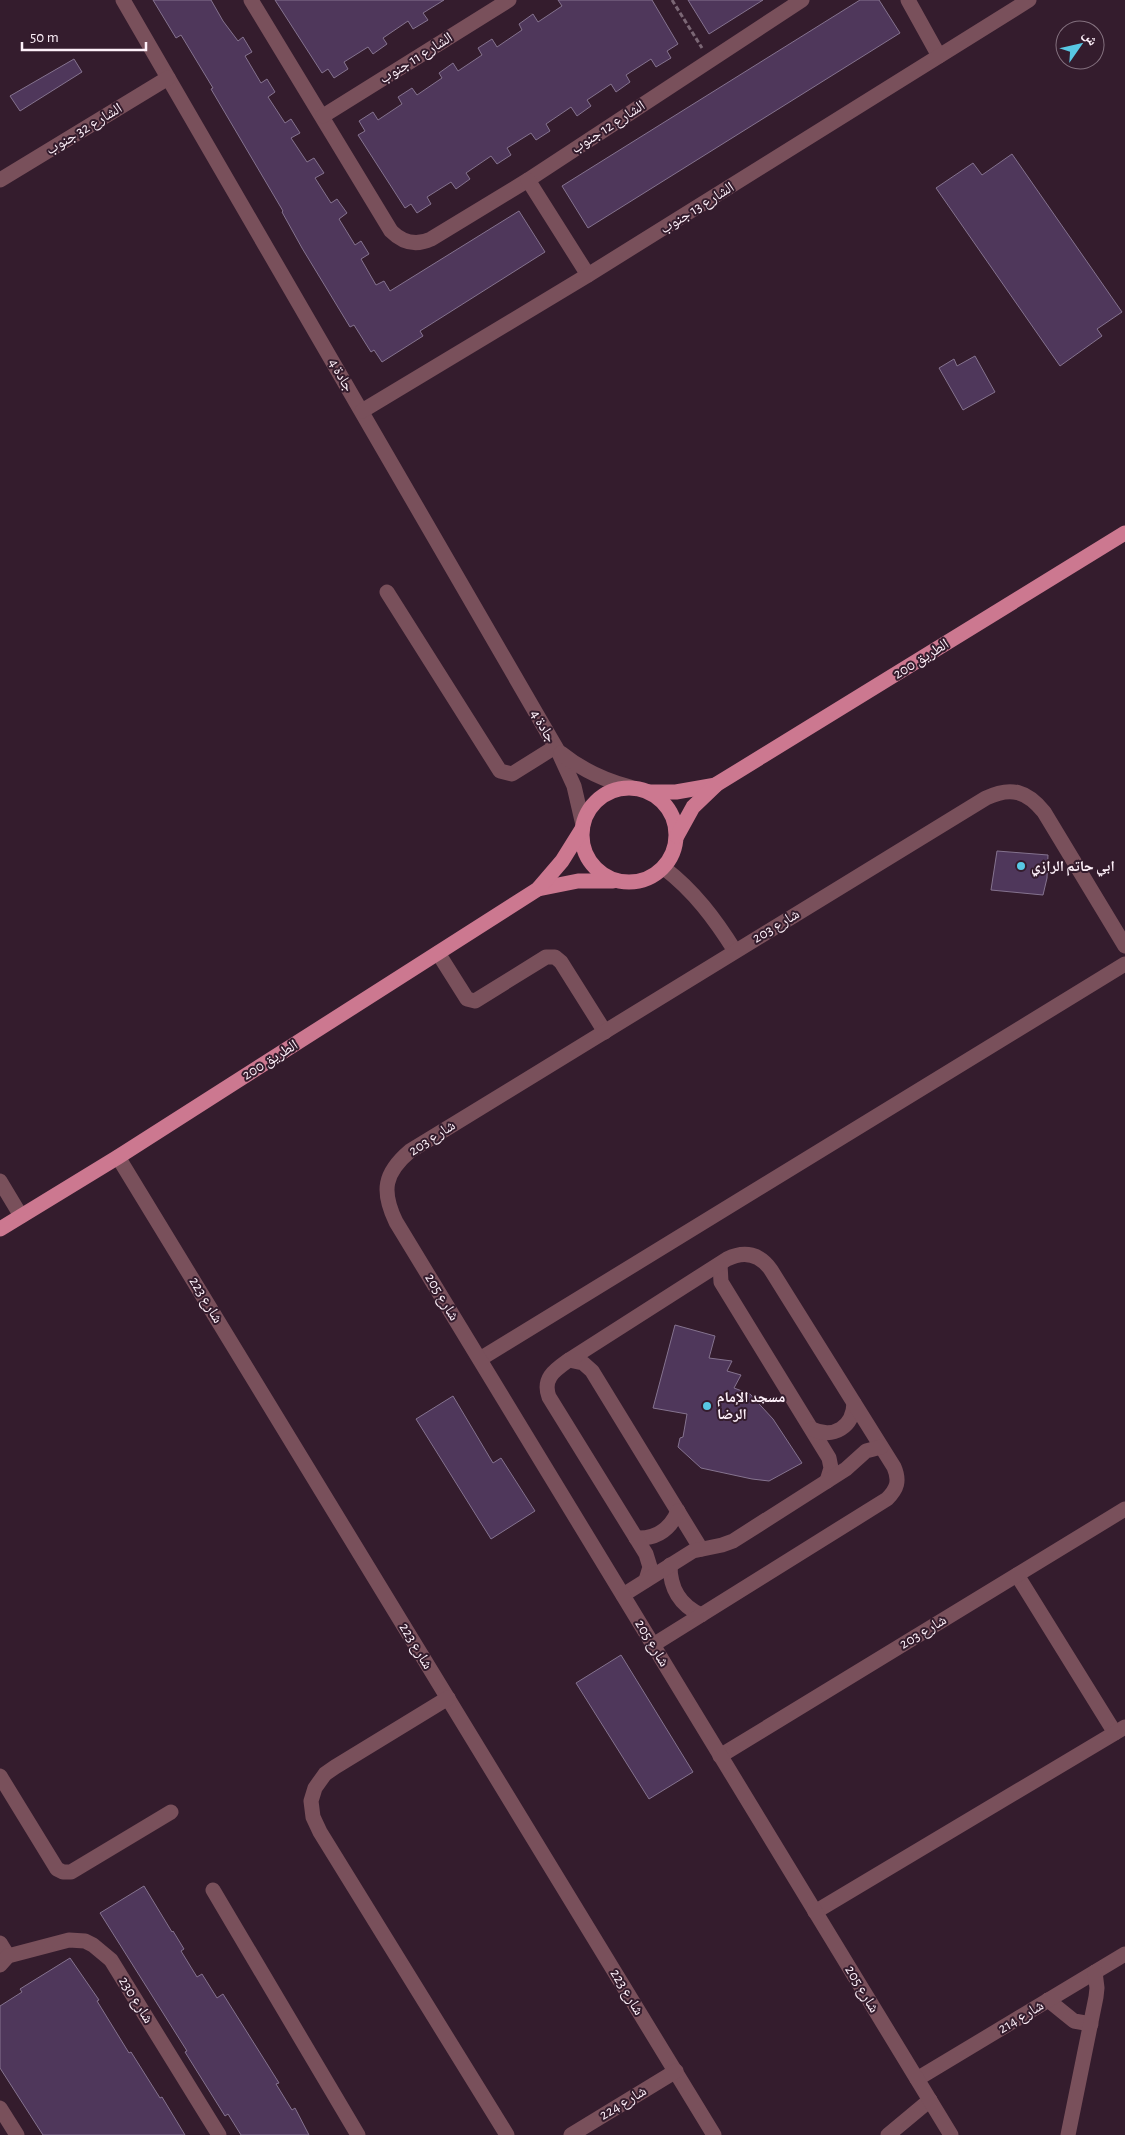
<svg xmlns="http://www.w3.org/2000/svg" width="1125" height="2135" font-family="'Alegreya Sans','Noto Naskh Arabic',sans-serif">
<rect width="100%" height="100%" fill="#341c2d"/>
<g fill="#4f375b" stroke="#85738f">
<path d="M153,0H211L223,21L238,41L243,37L252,52L245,56L261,83L267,79L275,92L268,97L285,123L291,119L300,133L291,138L307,162L314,158L324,173L315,178L331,203L337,199L347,213L339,219L355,245L361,241L369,254L361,259L376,285L384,281L390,291L519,211L545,252L420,331L423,336L382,362L374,350L371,352L354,325L350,327L302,248L282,212L283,211L211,89L213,88L181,35L176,38Z"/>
<path d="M275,0H444L423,13L428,20L413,29L408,21L383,38L387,44L373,54L368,47L344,62L348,69L334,78L328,69L322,73Z"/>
<path d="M558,0H652L678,44L667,51L671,58L656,67L651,59L626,75L630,82L616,92L611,84L587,100L591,106L577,116L571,107L546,124L550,131L536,140L531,133L507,148L511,155L497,164L491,156L466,173L470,179L456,189L451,182L427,197L431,204L417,213L411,204L405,208L358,135L365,131L359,121L373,112L378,120L402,104L398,97L412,88L417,95L442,78L439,73L453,63L458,71L482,55L478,48L492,39L497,47L522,30L519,24L533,14L538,22L562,6Z"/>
<path d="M688,0H763L709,34Z"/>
<path d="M860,0H879L900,33L588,228L562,186Z"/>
<path d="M74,59L82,72L20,111L10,96Z"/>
<path d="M1012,154L1122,312L1097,329L1102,336L1060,366L936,188L973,163L982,175Z"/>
<path d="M975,356L995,392L963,410L939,368L954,359L957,366Z"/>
<path d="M997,851L1048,855L1047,878L1043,895L991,890Z"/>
<path d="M675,1325L715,1336L709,1358L732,1361L727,1371L741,1375L734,1388L750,1394L773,1419L802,1463L769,1481L752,1479L701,1468L678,1447L680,1438L683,1437L687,1414L653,1408Z"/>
<path d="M453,1396L493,1463L501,1458L535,1511L491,1539L416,1419Z"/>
<path d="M621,1655L693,1772L649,1799L576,1683Z"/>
<path d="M144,1886L172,1932L173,1931L184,1949L181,1951L197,1977L202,1974L217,1998L223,1994L279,2083L276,2084L292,2110L295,2108L309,2135H241L228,2114L225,2116L185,2052L187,2051L100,1913Z"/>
<path d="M70,1958L99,2000L97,2001L129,2053L131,2052L160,2098L162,2097L185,2135H43L0,2068V2006L22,1992L20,1989Z"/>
</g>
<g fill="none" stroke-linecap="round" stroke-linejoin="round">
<path stroke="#7b6775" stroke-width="3" stroke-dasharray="5 2.5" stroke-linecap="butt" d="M672,0L702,48"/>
<g stroke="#79505b" stroke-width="15">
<path d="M123,0L558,751L574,786L583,825"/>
<path d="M251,0L391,231C403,243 416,246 431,239L528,180L802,0"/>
<path d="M908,0L939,56"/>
<path d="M323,116L509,0"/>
<path d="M0,180L168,78"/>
<path d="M528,180L588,275"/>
<path d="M362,411L588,275L1029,0"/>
<path d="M387,592L500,771L512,774L555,747"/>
<path d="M561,753C582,770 603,780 630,787"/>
<path d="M664,868C694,891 715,919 735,951"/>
<path d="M438,953L467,999L475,1001L546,957H555L561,962L605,1032"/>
<path d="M118,1157L714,2135"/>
<path d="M0,1181L21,1216"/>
<path d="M720,1264L721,1282L829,1458L831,1468L827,1481"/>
<path d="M480,1359L1125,964"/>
<path d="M569,1360L583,1363L592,1371L701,1549"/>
<path d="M812,1429C834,1439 853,1427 854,1403"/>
<path d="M636,1538C656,1539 670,1530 678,1511"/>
<path d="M670,1565C670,1589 680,1605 701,1615"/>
<path d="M1017,1575L1115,1733"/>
<path d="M646,1580L650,1567L646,1554L549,1397C542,1378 555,1370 569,1360L727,1259C745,1250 760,1254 771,1270L894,1467C900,1481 897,1489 887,1499L653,1645"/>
<path d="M623,1595L693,1551L722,1545L733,1541L846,1469L866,1451L881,1447"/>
<path d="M448,1698L335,1767L325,1774L315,1788L311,1801L313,1817L320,1832L507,2135"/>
<path d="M720,1756L1125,1509"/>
<path d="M0,1776L57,1869L63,1872H71L171,1812"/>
<path d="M213,1890L358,2135"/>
<path d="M815,1912L1125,1727"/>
<path d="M0,1943L8,1956"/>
<path d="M0,1965L8,1956L69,1940L85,1941L93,1945L111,1960L219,2135"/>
<path d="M1048,2000L1074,2021L1091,2024"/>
<path d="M917,2079L1125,1954"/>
<path d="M0,2108L17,2135"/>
<path d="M571,2135L676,2071"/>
<path d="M888,2135L930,2100"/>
<path d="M951,2135L396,1222C381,1191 384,1173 410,1151L986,798C1011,786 1027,791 1044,812L1125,946"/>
<path d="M1068,2135L1096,1997L1097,1988L1095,1972"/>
</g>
<g stroke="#cc7890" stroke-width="15">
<circle cx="629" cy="835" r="47"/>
<path d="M649,792H676L716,785"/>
<path d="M677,836L693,807L717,784L1125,533"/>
<path d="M538,889L578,881H613"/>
<path d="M0,1229L118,1157L538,889L562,861L582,829"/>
</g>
</g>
<g fill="#58c8e4" stroke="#341c2d" stroke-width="2">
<circle cx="1021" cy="866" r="5"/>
<circle cx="707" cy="1406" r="5"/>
</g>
<g text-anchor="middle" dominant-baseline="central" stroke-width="4" stroke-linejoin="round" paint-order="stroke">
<g font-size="15" fill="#fdf0f9" stroke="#341c2d">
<text transform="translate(416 58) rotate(-32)">الشارع 11 جنوب</text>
<text transform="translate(608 127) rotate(-33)">الشارع 12 جنوب</text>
<text transform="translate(84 129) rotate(-31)">الشارع 32 جنوب</text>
<text transform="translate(697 208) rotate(-32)">الشارع 13 جنوب</text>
<text transform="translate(341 375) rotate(60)">جادة 4</text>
<text transform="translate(921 659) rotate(-32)">الطريق 200</text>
<text transform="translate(543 726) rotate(59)">جادة 4</text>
<text transform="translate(776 926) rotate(-31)">شارع 203</text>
<text transform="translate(270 1060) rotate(-32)">الطريق 200</text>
<text transform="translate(432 1138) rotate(-33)">شارع 203</text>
<text transform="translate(442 1297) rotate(59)">شارع 205</text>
<text transform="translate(206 1300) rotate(59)">شارع 223</text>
<text transform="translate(923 1632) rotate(-31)">شارع 203</text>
<text transform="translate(652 1643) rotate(59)">شارع 205</text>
<text transform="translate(416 1646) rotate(59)">شارع 223</text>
<text transform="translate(862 1989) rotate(59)">شارع 205</text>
<text transform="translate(627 1992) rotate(59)">شارع 223</text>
<text transform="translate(136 2000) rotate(58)">شارع 230</text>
<text transform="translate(1021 2017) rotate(-31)">شارع 214</text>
<text transform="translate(623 2103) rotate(-31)">شارع 224</text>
</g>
<g font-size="15" font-weight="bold" fill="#fdf0f9" stroke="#341c2d" text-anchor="start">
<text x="1031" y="866">ابي حاتم الرازي</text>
<text x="717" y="1397">مسجد الإمام<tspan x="717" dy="17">الرضا</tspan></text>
</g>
</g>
<g transform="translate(1080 45) rotate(56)"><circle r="24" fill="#341c2d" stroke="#84717f"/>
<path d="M0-4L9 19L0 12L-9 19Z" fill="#58c8e4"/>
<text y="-8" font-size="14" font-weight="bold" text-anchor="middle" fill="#fdf0f9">ش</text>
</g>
<path d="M22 42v8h124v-8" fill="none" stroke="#fdf0f9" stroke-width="2.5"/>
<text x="30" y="42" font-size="15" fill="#fdf0f9" stroke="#341c2d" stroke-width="4" paint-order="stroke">50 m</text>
</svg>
